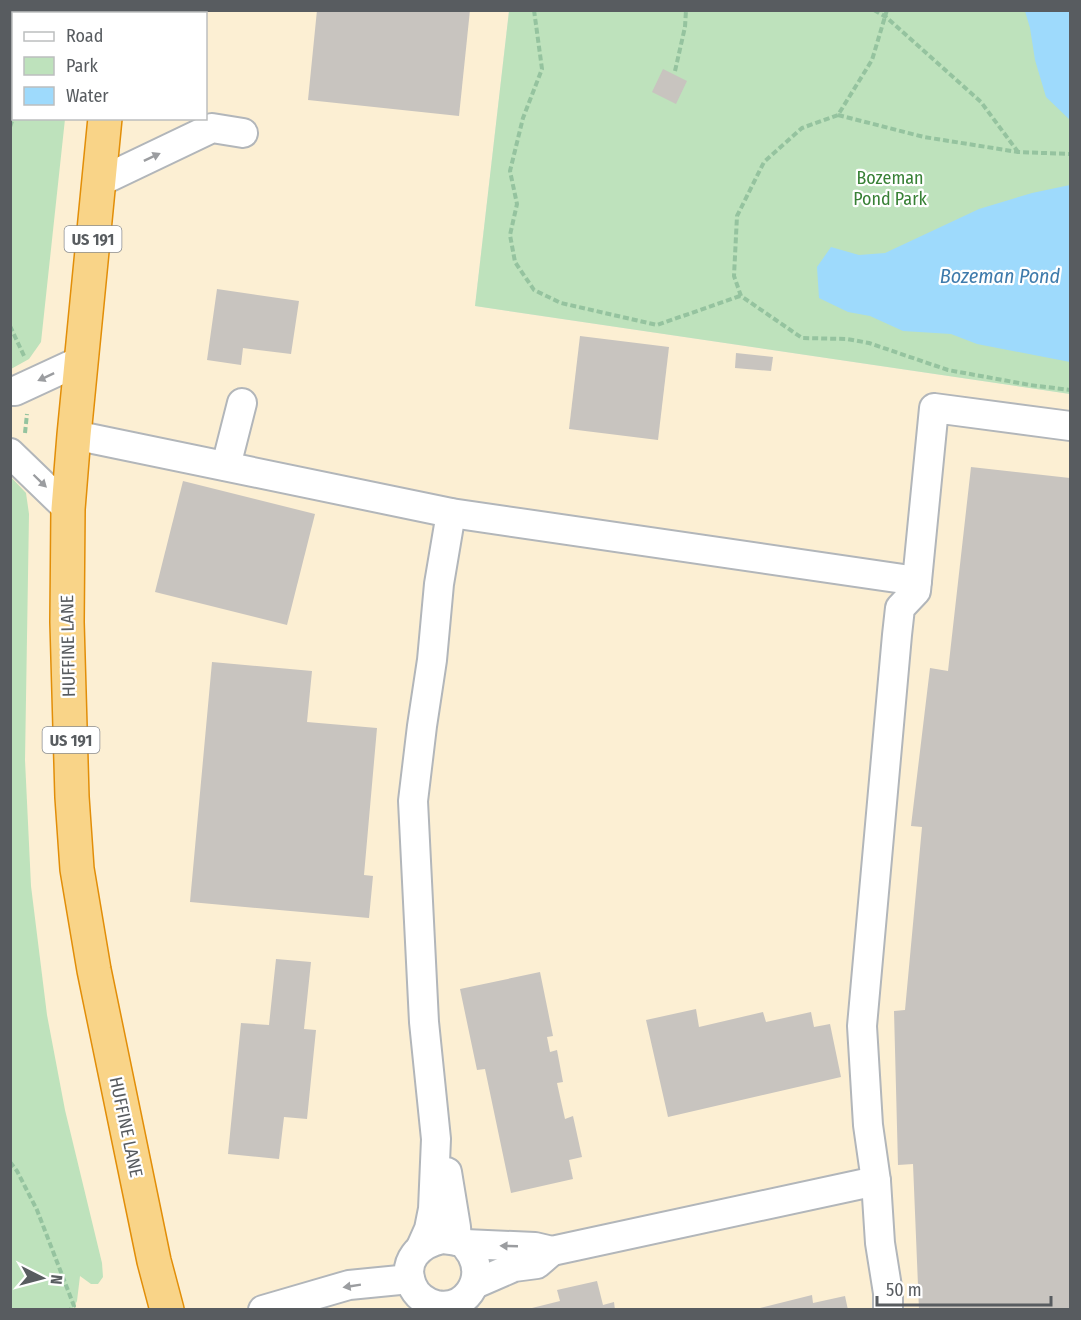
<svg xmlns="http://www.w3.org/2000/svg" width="1081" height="1320" font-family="'Fira Sans Condensed',sans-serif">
<rect width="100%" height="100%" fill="#ebe7df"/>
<path fill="#fcefd3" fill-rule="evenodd" d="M10,11H509L475,306L1070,394V1309H11ZM14,14H206V118H14Z"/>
<g fill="#bee2bc">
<path d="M11,10L77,11V14H14V118L65,119L41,342L29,359L11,369Z"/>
<path d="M509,11H1070V394L475,306Z"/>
<path d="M10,476L26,493L29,514L25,760L31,886L47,1015L65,1110L102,1263L103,1277L98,1284H91L80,1276L77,1301L73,1309H11Z"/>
</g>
<g fill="#9edafc">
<path d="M1025,11H1070V120L1046,97L1035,60L1030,28Z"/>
<path d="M1070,185V362L977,344L951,334L903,331L870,316L848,312L819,298L817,267L831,247L859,255L885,253L979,209L1032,193Z"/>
</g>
<g fill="#c8c4bf">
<path d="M317,10H470L459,116L308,100Z"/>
<path d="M663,69L687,81L676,104L652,92Z"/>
<path d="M217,289L299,301L291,354L243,348L241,365L207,360Z"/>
<path d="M580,336L669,347L658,440L569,429Z"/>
<path d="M736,353L773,357L771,371L735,368Z"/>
<path d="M971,467L1070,478V1310H919L913,1164L898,1165L894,1011L905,1010L922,827L911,826L930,668L948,671Z"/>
<path d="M183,481L315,514L287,625L155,592Z"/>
<path d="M212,662L312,671L307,722L377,728L364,875L373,876L369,918L190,902Z"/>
<path d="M276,959L311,962L304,1029L316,1030L307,1119L284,1117L279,1159L228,1154L241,1023L269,1025Z"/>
<path d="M540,972L553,1036L547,1037L550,1052L557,1050L563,1082L557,1083L565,1119L573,1116L582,1157L569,1160L573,1179L511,1193L485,1069L477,1070L460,989Z"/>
<path d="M696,1009L699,1027L763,1012L766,1022L811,1012L814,1027L830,1024L841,1077L668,1117L646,1020Z"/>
<path d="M597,1281L603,1305L614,1302L615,1310H524L560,1301L557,1290Z"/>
<path d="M812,1295L813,1303L845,1296L848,1310H752Z"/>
</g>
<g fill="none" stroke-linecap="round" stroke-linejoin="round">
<g stroke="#b2b6ba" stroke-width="32">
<g id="minor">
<path d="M99,182L212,128L243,133"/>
<path d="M10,391H15L82,360"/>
<path d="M74,435L451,513L917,581"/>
<path d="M10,453L68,509"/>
<path d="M226,466L242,403"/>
<path d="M447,1172L456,1227L457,1241"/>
<path d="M442,1239C449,1240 458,1240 464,1244C467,1247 470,1252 472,1255C485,1281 465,1311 436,1305C425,1302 416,1295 412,1285C402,1261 419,1244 442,1239Z"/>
<path d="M465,1244L535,1247L552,1251L876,1181"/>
<path d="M421,1247L429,1229L433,1209L436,1139L424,1022L413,801L422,726L432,660L439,584L451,513"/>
<path d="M475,1284L514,1267L537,1264L552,1251"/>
<path d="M263,1310L349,1285L410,1279"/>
<path d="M888,1310V1293L880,1243L876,1181L868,1125L862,1026L897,635L900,608L916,591L934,408L1070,426"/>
</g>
</g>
<g stroke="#e28e08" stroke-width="36">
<g id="highway">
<path d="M116,14V10"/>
<path d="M105,118L74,435L68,509L67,622L72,797L77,869L94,970L154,1261L167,1310"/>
</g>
</g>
<g stroke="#95c39f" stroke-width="4" stroke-dasharray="6 3" stroke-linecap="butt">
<path d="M26,10V14"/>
<path d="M534,10L542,69L523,118L510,171L517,204L510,235L515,262L534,290L561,303L657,325L740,296"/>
<path d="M874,10L886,17L981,102L1018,152"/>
<path d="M887,10L872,60L838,115L802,128L764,162L737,216L734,276L741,296L802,338L847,339L869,343L948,370L1030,385L1070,390"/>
<path d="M675,71L685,27L686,10"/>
<path d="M838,115L924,137L1018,152L1070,154"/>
<path d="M10,127L14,115"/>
<path d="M10,326L25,358"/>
<path d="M25,433L27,414"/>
<path d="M10,1162L17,1171L37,1210L74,1306L70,1310"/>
</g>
<use href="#minor" stroke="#fff" stroke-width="28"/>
<use href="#highway" stroke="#f9d488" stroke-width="33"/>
</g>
<defs><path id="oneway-solid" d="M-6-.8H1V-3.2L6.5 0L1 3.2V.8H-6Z" transform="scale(1.5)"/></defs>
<g fill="#9b9da0">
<use href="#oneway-solid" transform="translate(152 157) rotate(-25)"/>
<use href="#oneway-solid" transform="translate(46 377) rotate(155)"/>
<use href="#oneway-solid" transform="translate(40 481) rotate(44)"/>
<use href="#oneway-solid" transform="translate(509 1246) rotate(-178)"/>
<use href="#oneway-solid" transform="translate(352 1286) rotate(171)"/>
</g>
<g text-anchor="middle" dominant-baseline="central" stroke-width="4.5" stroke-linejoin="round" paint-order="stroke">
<g fill="#fff" stroke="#8a8d90" stroke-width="1.5">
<rect x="64.5" y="226" width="57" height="26" rx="4.5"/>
<rect x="42.5" y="727" width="57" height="26" rx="4.5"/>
</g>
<g font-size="16" font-weight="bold" fill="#585c60">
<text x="93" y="239">US 191</text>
<text x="71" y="740">US 191</text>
</g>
<g font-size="18" fill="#388136" stroke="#fff">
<text x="890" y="178">Bozeman<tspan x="890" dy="21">Pond Park</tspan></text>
</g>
<g font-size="18" fill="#585c60" stroke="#fff">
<text transform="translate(68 646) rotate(-91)">HUFFINE LANE</text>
<text transform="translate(126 1127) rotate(78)">HUFFINE LANE</text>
</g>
<g font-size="20" font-style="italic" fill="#3e7bac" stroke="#fff">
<text x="1000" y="276">Bozeman Pond</text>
</g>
</g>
<rect width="1081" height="1320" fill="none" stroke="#585c60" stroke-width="24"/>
<rect x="12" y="12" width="195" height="108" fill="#ffffff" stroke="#bcbebf" stroke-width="1.5"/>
<rect x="24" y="32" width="30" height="9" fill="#ffffff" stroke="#bcbebf" stroke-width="1.5"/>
<text x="66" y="42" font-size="18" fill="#585c60">Road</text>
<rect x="24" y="57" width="30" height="18" fill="#bee2bc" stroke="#bcbebf" stroke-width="1.5"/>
<text x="66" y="72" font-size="18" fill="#585c60">Park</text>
<rect x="24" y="87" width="30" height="18" fill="#9edafc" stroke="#bcbebf" stroke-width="1.5"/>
<text x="66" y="102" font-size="18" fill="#585c60">Water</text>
<g transform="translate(42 1278) rotate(96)" stroke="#ffffff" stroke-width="4.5" paint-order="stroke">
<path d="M0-4.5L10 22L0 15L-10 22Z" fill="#585c60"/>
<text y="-9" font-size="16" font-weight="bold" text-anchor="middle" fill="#585c60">N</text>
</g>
<path d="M877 1296v9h174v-9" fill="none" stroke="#585c60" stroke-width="3"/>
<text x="886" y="1296" font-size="18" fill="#585c60" stroke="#ffffff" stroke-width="4.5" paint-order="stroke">50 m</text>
</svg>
